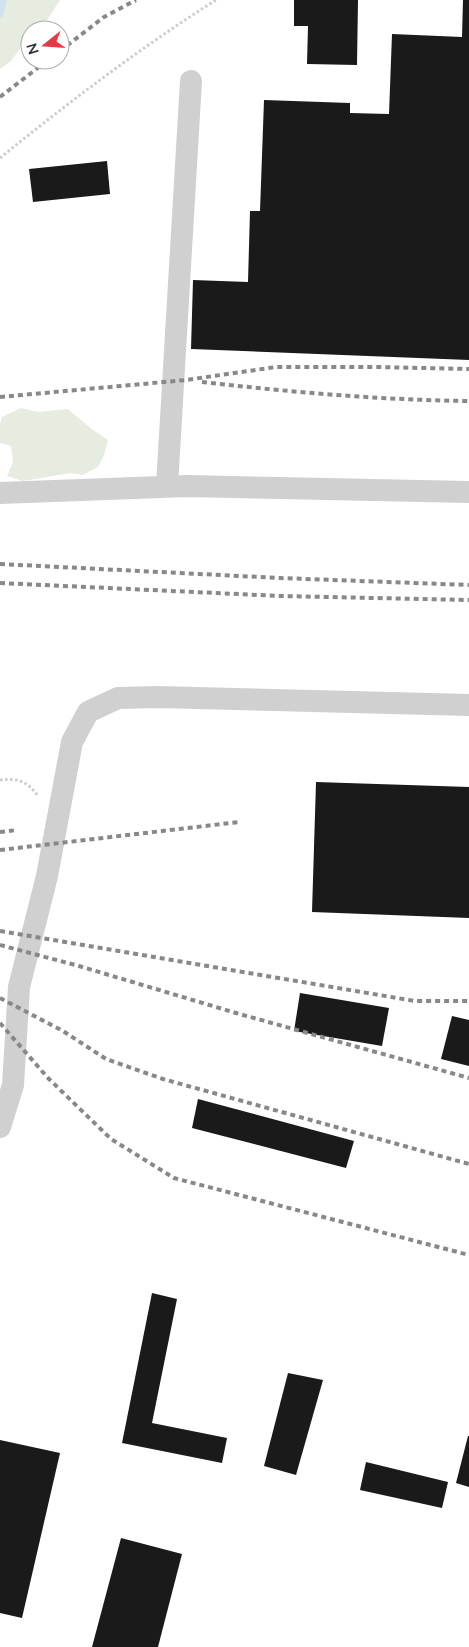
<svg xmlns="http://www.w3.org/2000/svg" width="469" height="1647" font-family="Lato,sans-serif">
<rect width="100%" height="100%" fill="#fff"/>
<g fill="#e6ecdf">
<path d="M0,0H60L42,28L41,30H30V39L22,46L11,61L0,69Z"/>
<path d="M21,408L38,412L68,409L93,430L108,440L104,455L98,467L82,475L71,473L23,481L7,476L13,462L11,446L0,443V425L2,417Z"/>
</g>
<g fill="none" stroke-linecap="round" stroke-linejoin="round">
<path stroke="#cfe2ee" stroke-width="7" d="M0,14L3,0"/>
</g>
<g fill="#1a1a1a">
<path d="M294,0H358L357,65L307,64L308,26H294Z"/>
<path d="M463,0H469V360L191,349L193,280L248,282L250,211H260L264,100L350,103V113L389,114L392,34L462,37Z"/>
<path d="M107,161L110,194L33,202L29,169Z"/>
<path d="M316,782L469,787V918L312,912Z"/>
<path d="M300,993L389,1008L382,1046L294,1031Z"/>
<path d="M452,1016L469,1020V1066L441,1059Z"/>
<path d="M198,1099L354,1141L346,1168L192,1128Z"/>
<path d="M152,1293L177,1299L152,1423L227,1438L222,1463L122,1443Z"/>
<path d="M288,1373L323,1380L296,1475L264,1466Z"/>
<path d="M468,1436H469V1487L456,1483Z"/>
<path d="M0,1440L60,1453L22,1618L0,1613Z"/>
<path d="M366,1462L448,1482L442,1508L360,1490Z"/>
<path d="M121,1538L182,1554L158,1647H92Z"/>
</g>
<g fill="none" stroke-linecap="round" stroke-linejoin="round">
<g stroke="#cdcdcd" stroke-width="3" stroke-dasharray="2.5 2.5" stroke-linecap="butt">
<path d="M0,158C69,102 140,48 216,0"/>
<path d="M0,780C18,778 27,781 38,796"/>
</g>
<g stroke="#d0d0d0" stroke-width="22">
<path d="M167,486L191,81"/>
<path d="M0,493L188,486L469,492"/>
<path d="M0,1127L13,1085L19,987L47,876L72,742L88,712L118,698L158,697L469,705"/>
</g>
<g stroke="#888" stroke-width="4" stroke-dasharray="5 4" stroke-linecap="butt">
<path d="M60,51L104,17L136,0"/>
<path d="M0,97L48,60"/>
<path d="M202,382C291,392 380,400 469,401"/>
<path d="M0,397L186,380L276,367H376L469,369"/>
<path d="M0,564L280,578L469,585"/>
<path d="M0,583L280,596L469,600"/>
<path d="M0,832L17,830"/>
<path d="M0,850L239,822"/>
<path d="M0,931L415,1001H469"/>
<path d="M0,945L79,966L236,1013L469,1078"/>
<path d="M0,998L63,1031L106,1059L163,1079L469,1164"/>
<path d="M0,1023L48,1078L111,1139L174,1178L469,1255"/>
</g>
</g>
<g transform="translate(45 45) rotate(253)"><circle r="24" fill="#ffffff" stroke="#adadad"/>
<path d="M0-4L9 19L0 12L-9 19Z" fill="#e63946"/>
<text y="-8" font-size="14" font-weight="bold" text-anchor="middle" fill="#333333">N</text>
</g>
</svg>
